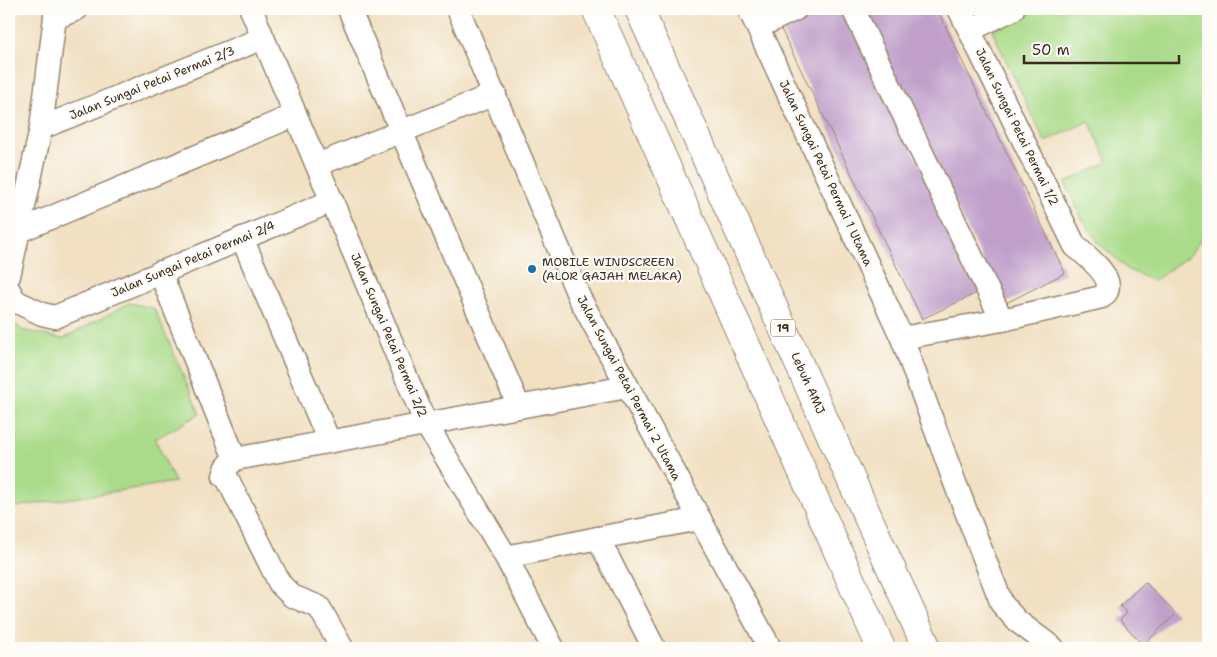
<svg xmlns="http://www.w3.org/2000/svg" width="1217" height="657" font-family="'Shantell Sans',sans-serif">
<rect width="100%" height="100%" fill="#fdfcf7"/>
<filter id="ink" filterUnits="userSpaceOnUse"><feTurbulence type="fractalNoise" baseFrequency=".02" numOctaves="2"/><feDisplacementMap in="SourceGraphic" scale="10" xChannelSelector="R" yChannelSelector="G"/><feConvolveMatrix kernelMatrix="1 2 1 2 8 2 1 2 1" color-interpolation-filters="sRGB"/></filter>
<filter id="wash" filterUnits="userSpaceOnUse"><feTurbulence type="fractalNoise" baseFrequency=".0096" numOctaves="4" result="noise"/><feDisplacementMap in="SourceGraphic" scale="20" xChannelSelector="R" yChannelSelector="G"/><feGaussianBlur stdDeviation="1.12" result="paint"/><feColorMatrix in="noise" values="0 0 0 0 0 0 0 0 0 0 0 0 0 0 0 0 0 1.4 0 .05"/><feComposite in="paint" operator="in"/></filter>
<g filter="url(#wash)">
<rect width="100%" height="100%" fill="#f1e0c2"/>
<g fill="#aadb8a" stroke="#728254">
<path d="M1039,9H1208V228L1191,254L1154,281L1128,270L1098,242L1083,221L1065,183L1108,162L1089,121L1045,142L992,31Z"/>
<path d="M129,303L154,308L200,414L155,439L175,482L9,508V319L22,330L63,339Z"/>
</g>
<g id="blocks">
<g fill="#c09fca">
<path d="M812,9H844L981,291L922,319L779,25Z"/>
<path d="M861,9H937L1065,273L1004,304Z"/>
<path d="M1145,582L1176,614L1143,645L1120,620L1127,613L1120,606Z"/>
</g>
</g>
</g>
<g filter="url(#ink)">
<use href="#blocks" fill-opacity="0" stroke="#968570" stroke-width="1"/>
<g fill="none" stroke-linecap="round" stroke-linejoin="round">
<g stroke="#968570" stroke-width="25">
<g id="minor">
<path d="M251,9L426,424L506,557L553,648"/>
<path d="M349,9L519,407"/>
<path d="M458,9L579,297L770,648"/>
<path d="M749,9L902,338L955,483L1002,604L1017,621L1053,648"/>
<path d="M853,9L1002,320"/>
<path d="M55,18L77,9"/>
<path d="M758,27L796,9"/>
<path d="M970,30L1013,9"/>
<path d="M41,128L263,38"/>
<path d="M317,165L495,94"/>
<path d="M19,231L295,115"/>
<path d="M242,238L329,441"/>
<path d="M160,272L235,459"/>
<path d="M9,276L41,128L56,9"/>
<path d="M9,290L15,301L42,314L55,317L332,201"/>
<path d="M902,338L1002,320L1102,297C1104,295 1106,293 1107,291C1113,275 1085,255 1075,246L959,9"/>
<path d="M598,538L654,648"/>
<path d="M506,557L598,538L700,519"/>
<path d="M342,648L319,607L292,596L280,584L228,480L224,476L227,467L235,459L627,387"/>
</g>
</g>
<g stroke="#968570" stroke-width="30">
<g id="highway">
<path d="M596,9L881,648"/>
<path d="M639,9L927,648"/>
</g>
</g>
<use href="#minor" stroke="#fff" stroke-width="22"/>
<use href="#highway" stroke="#fff" stroke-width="28"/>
</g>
</g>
<circle fill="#1f6fb2" stroke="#fdfcf7" stroke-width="2" cx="532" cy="269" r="5"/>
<g text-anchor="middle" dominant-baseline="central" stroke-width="4.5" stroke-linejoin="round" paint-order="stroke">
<rect fill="#fdfcf7" stroke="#75695f" stroke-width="1" x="770.5" y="319.5" width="25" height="17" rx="4"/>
<g font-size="11" font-weight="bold" fill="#3b2a1e">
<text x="783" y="328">19</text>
</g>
<g font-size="12" fill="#3b2a1e" stroke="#fdfcf7">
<text transform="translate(152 83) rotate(-22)">Jalan Sungai Petai Permai 2/3</text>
<text transform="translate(1017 127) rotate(64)">Jalan Sungai Petai Permai 1/2</text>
<text transform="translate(826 173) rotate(65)">Jalan Sungai Petai Permai 1 Utama</text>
<text transform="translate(193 259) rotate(-23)">Jalan Sungai Petai Permai 2/4</text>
<text transform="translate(389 335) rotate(67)">Jalan Sungai Petai Permai 2/2</text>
<text transform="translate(808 383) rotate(66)">Lebuh AMJ</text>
<text transform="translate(629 388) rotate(62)">Jalan Sungai Petai Permai 2 Utama</text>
</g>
<g font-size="12" fill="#3b2a1e" stroke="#fdfcf7" text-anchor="start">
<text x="542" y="262">MOBILE WINDSCREEN<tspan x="542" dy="14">(ALOR GAJAH MELAKA)</tspan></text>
</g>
</g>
<rect width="1217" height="657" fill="none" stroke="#fdfcf7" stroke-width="30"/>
<path d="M1024 55v8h155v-8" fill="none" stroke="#3b2a1e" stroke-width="2.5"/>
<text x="1032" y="55" font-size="15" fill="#3b2a1e" stroke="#fdfcf7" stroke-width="4" paint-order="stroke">50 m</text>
</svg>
